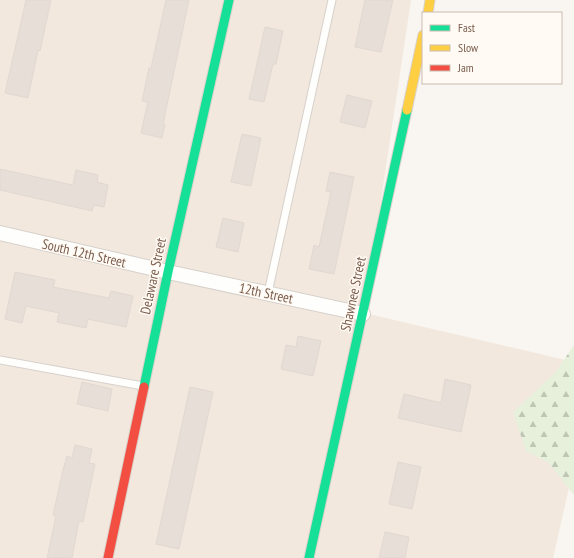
<svg xmlns="http://www.w3.org/2000/svg" width="574" height="558" font-family="'PT Sans Narrow',sans-serif">
<defs>
<pattern id="forest-firs" width="22" height="20" patternUnits="userSpaceOnUse"><rect width="22" height="20" fill="#e7f0db"/><path d="M5 1l3.5 6h-7zM16 11l3.5 6h-7z" fill="#c0c6b4"/></pattern>
</defs>
<rect width="100%" height="100%" fill="#f9f5f0"/>
<path fill="#f2e8de" d="M0,0H411L364,313L574,362V466L553,558H0Z"/>
<path fill="url(#forest-firs)" d="M574,345V495L549,463L526,451L513,412L555,373Z"/>
<g fill="#e6ded7" stroke="#e2d8d2">
<path d="M26,0H51L40,51L38,50L28,98L5,93Z"/>
<path d="M166,0H189L163,124H165L162,138L141,133L148,102L142,101L149,68H151Z"/>
<path d="M365,0H393L381,52L355,47Z"/>
<path d="M265,27L283,31L276,64H273L264,102L249,99Z"/>
<path d="M347,95L372,101L365,128L340,122Z"/>
<path d="M242,134L261,138L251,186L231,182Z"/>
<path d="M0,169L73,185L76,170L98,175L97,182L108,185L104,207L94,205L92,211L0,190Z"/>
<path d="M330,172L354,177L334,274L309,269L314,245L319,247L331,192L326,191Z"/>
<path d="M223,218L244,223L238,252L216,247Z"/>
<path d="M15,272L55,280L53,287L109,298L111,291L133,296L126,327L88,319L86,328L57,322L59,313L26,306L22,323L5,319Z"/>
<path d="M298,336L321,341L313,376L281,369L286,345L296,347Z"/>
<path d="M445,379L471,385L461,432L398,418L404,394L441,403Z"/>
<path d="M82,382L112,389L108,411L77,404Z"/>
<path d="M190,387L213,392L179,549L156,544Z"/>
<path d="M75,445L92,449L89,463L95,464L83,522L79,521L72,558H47L56,516L53,515L63,470L67,456L72,458Z"/>
<path d="M398,462L421,467L412,509L389,504Z"/>
<path d="M385,532L409,537L405,558H379Z"/>
</g>
<g fill="none" stroke-linecap="round" stroke-linejoin="round">
<g stroke="#d7d1cb" stroke-width="9">
<g id="lane">
<path d="M268,293L332,0"/>
<path d="M0,360L143,386"/>
</g>
</g>
<g stroke="#d7d1cb" stroke-width="16">
<path id="street" d="M0,233L168,272L363,314"/>
</g>
<g stroke="#d9d2cb" stroke-width="11">
<g id="fast">
<path d="M144,387L168,272L229,0"/>
<path d="M309,558L407,110"/>
</g>
</g>
<g stroke="#d9d2cb" stroke-width="11">
<g id="slow">
<path d="M428,13L430,0"/>
<path d="M407,110L423,35"/>
</g>
</g>
<g stroke="#d9d2cb" stroke-width="11">
<path id="jam" d="M108,558L144,387"/>
</g>
<use href="#lane" stroke="#fefefd" stroke-width="7"/>
<use href="#street" stroke="#fefefd" stroke-width="14"/>
<use href="#fast" stroke="#16e098" stroke-width="9"/>
<use href="#slow" stroke="#ffcf43" stroke-width="9"/>
<use href="#jam" stroke="#f24e42" stroke-width="9"/>
</g>
<g text-anchor="middle" dominant-baseline="central" stroke-width="3" stroke-linejoin="round" paint-order="stroke">
<g font-size="14" fill="#7a5c4d" stroke="#fffaf3">
<text transform="translate(84 253) rotate(13)">South 12th Street</text>
<text transform="translate(153 276) rotate(-78)">Delaware Street</text>
<text transform="translate(266 293) rotate(12)">12th Street</text>
<text transform="translate(353 294) rotate(-78)">Shawnee Street</text>
</g>
</g>
<rect x="422" y="12" width="140" height="72" fill="#fffaf3" stroke="#cabbb1"/>
<rect x="430" y="25" width="20" height="6" fill="#16e098" stroke="#cabbb1"/>
<text x="458" y="32" font-size="12" fill="#7a5c4d">Fast</text>
<rect x="430" y="45" width="20" height="6" fill="#ffcf43" stroke="#cabbb1"/>
<text x="458" y="52" font-size="12" fill="#7a5c4d">Slow</text>
<rect x="430" y="65" width="20" height="6" fill="#f24e42" stroke="#cabbb1"/>
<text x="458" y="72" font-size="12" fill="#7a5c4d">Jam</text>
</svg>
